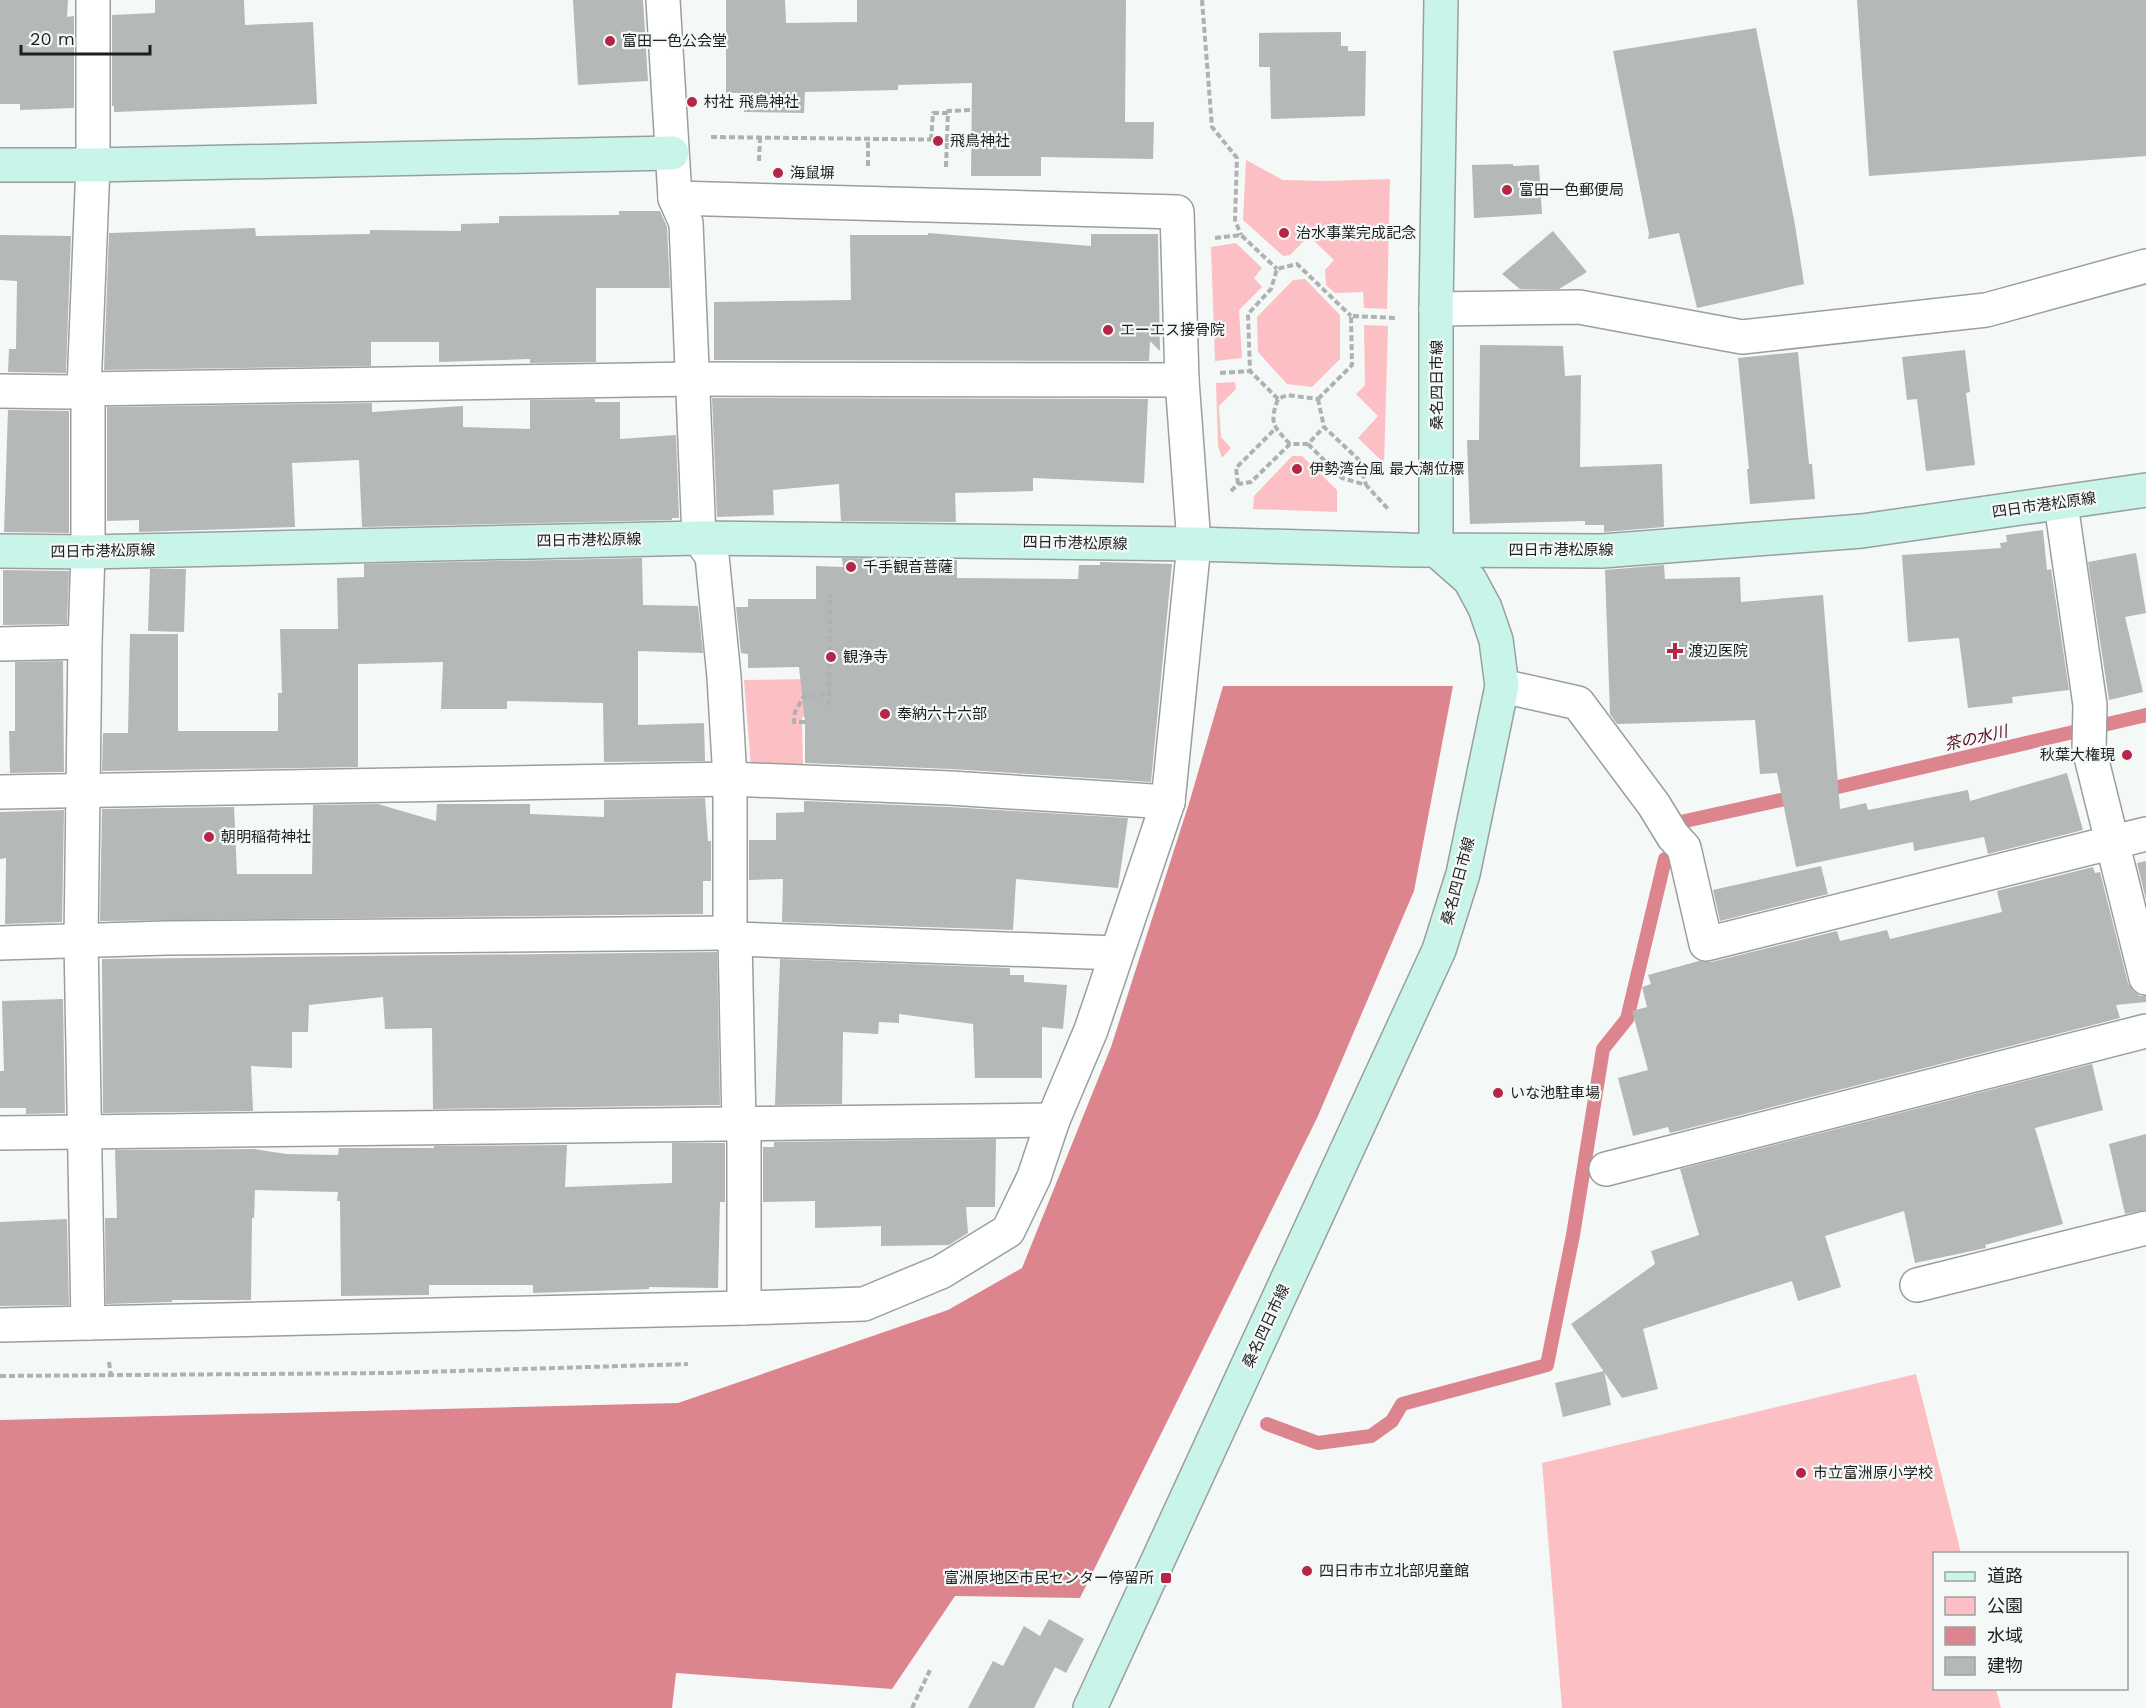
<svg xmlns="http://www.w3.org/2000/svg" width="2146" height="1708" font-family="'Work Sans','Noto Sans JP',sans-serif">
<rect width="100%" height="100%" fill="#f4f9f7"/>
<g fill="#fcbfc4">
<path d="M1246,160L1283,180L1326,181L1390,179L1387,309L1364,308L1363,292L1335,293L1326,285L1325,270L1334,260L1309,236L1290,255L1283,256L1243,220Z"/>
<path d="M1236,243L1262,268L1254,278L1262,287L1239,310L1242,358L1215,361L1211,247Z"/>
<path d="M1305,279L1340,315V359L1312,387L1287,384L1258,352L1257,317L1293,280Z"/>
<path d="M1364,325L1388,326L1384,463L1358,438L1378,416L1356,394L1365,385Z"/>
<path d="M1235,382L1236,389L1219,406L1221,437L1231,448L1222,458L1218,446L1216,383Z"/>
<path d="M1292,456H1302L1337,490V512L1253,509L1254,496Z"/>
<path d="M815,679L812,716L802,717L803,767H751L744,680Z"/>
<path d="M1916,1374L1961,1553L1934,1554V1688L1996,1689L2001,1708H1562L1542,1463Z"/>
</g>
<path fill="#dd858e" d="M1223,686H1453L1414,891L1318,1116L1080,1598L955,1596L892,1689L676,1673L672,1708H0V1420L678,1403L948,1310L1022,1268L1111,1047L1190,800Z"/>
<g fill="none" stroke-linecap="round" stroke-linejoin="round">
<g stroke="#dd858e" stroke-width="14">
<path d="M1821,791L2146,715"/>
<path d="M1676,823L1799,796"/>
<path d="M1267,1424L1318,1443L1371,1436L1392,1421L1402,1404L1547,1365L1573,1235L1603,1049L1627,1019L1665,859"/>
</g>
</g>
<g fill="#b4b8b7">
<path d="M0,0H68L67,17L74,16V108L20,110V104H0Z"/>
<path d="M155,0H244L245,25L313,22L317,104L114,112V106H112V15L155,13Z"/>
<path d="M573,0H643L648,81L578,85Z"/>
<path d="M726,0H785L786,23L857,22V0H1126L1125,122H1154L1153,159L1041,157V176H971L972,83L898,85V90L805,92L804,113L744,112V93H726Z"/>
<path d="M1857,0H2146V156L1869,176Z"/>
<path d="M1756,28L1795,225L1804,284L1697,308L1679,233L1648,239L1649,234L1613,51Z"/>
<path d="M1341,32V46H1348V51H1366L1365,116L1271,119L1270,67H1259V33Z"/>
<path d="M1513,164V166L1539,165L1542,214L1474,218L1472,165Z"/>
<path d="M619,211H660L667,227L670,288H596V362L530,363V359L439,362V342H371V366L104,370L109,233L255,228L256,236L370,234V230L461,231V224L499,223V216L619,215Z"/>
<path d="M1553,231L1587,272L1559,289H1520L1502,274Z"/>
<path d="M928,233L1091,246V234H1158L1160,351L1150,341L1149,361L714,360V302L851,300L850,235H928Z"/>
<path d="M0,235L71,236L66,373L8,372L9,349H16L17,281L0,280Z"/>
<path d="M1480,345L1563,346L1565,376L1581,375L1580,467L1662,464L1664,527L1604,532V525H1585V521L1470,524L1467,440H1479Z"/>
<path d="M1965,350L1970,392L1966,393L1975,465L1926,471L1917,399L1907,400L1902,357Z"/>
<path d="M1798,352L1809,464H1812L1815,499L1750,504L1747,469H1749L1738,358Z"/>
<path d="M712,398L1148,399L1144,483L1033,478V491L955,493L956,522L841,521L839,484L773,490L774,515L717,517Z"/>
<path d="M595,399V402H620V439L676,435L679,518H672V520L362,527L359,460L292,463L295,527L139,532V520L107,521V407L372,403V412L463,406V427L530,429V400Z"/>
<path d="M8,410L69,411V533L4,532Z"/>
<path d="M2043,530L2047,570L2051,569L2069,690L2012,697L2013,703L1968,708L1959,638L1908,642L1902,555L2001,548L2000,543L2007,542L2006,535Z"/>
<path d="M2136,553L2146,613L2125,617L2143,692L2109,700L2088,562Z"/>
<path d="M642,558L643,605L698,606L703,653L638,651V725L704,723L705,761L604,762L603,703L507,701V709H441L443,662L358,664V767L102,771L103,733H128L130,634H178V731H278V693H282L280,629H338L337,578L364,577V564Z"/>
<path d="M842,558L957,560V578L1078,579L1079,565H1100V562L1172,564L1151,782L951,769L805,763V722L799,667L748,668V654L741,653L736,607H748V599H816V566L843,567Z"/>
<path d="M1664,565L1665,579L1740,577L1741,602L1823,595L1840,809L1866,803L1868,810L1968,790L1970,801L2067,773L2083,830L1988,854L1984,837L1914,851L1913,842L1796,867L1777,773L1760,774L1755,720L1617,724L1610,714L1605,570Z"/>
<path d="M150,569H186L184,632L148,631Z"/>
<path d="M3,570L69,571L67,624L3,625Z"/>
<path d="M63,661L64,772L10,773L9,731H15V662Z"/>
<path d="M705,798L708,841H711V881H703V914L100,921L102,809L234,807L237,874H312L313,805L378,804L436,821L437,804H530V814L604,817V800Z"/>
<path d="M804,801L949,807L1128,818L1118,888L1016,879L1013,930L782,922L783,879L749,880V840H776V813L804,812Z"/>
<path d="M64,810L62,922L5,924L6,862V858L0,859V812Z"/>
<path d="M2146,861V900L2137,863Z"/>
<path d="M1821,866L1828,894L1720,921L1713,890Z"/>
<path d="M2093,867L2095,873L2100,872L2128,983L2133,991L2140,996H2146V1002L2116,1005L2120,1018L1670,1133L1668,1127L1633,1136L1618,1078L1648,1070L1632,1011L1647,1007L1642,987L1651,984L1648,975L1699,961L1711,962L1837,931L1840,941L1887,930L1890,939L2002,912L1997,891Z"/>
<path d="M717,952L720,1105L433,1109L432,1028L385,1029L383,997L309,1005L308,1032H292V1068L251,1066L253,1111L103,1113L102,959Z"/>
<path d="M780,959L1010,968V975H1024V982L1067,985L1063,1029L1042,1027V1078H975L973,1024L899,1014V1023L879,1022L878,1034L843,1032L842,1104L775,1105Z"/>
<path d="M63,999L65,1113L26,1114V1108H0V1071H4L2,1001Z"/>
<path d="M2092,1064L2103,1110L2035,1128L2063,1224L1985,1245L1986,1248L1915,1263L1904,1211L1825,1236L1841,1287L1798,1301L1792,1281L1643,1329L1658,1389L1622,1398L1571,1324L1655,1264L1651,1251L1699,1235L1680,1169Z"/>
<path d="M2146,1134V1210L2125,1214L2109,1144Z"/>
<path d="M996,1139L995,1207H966L968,1233L949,1245L881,1246V1226L815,1228V1201L763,1202V1147H774V1142Z"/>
<path d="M672,1143H725V1202H720L718,1288L649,1287V1289L533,1293V1285H429V1295L341,1296L340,1201H337L338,1192L255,1190L254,1218H252L251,1300H172V1302L106,1304L105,1218H117L115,1150L254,1149L286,1154L338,1155L339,1148H434V1146L567,1145L565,1187L672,1183Z"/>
<path d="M67,1219L69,1305L0,1306V1222Z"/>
<path d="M1604,1371L1611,1405L1563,1417L1555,1383Z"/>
<path d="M1049,1619L1084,1639L1066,1673L1055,1667L1034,1708H968L993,1661L1003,1666L1024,1626L1040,1636Z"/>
</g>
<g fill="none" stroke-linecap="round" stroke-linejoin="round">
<g stroke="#9a9f9d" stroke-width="36">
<g id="street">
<path d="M663,0L675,198L686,223L699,538L712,556L724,677L730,779V933L735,939L739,1124"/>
<path d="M1436,309L1579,307L1742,337L1986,310L2146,266"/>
<path d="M0,391L68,392L84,389L693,379L1182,380"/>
<path d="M2061,504L2090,705L2089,749L2146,978"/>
<path d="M0,644L85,642"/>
<path d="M1502,686L1578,703L1654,805L1673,836L1684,848L1706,944L2146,834"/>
<path d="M0,792L730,779L950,788L1168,802"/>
<path d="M735,939L1116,953"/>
<path d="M0,943L166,938L730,933"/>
<path d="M0,1133L1053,1120"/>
<path d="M1606,1169L2146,1031"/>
<path d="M1917,1285L2146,1228"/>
<path d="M744,1308V1123"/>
<path d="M88,1323L81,940L85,642L88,552V403L84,389L93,165V0"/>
<path d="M0,1325L744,1308L864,1304L941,1272L1008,1231L1034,1177L1053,1120L1091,1030L1168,802L1194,544L1182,380L1177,212L675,198"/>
</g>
</g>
<g stroke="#9a9f9d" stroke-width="36">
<g id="secondary">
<path d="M0,165H93L672,153"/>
<path d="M0,551L88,552L699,538L1194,544L1409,550L1602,551L1862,531L2146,490"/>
<path d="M1090,1708L1439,950L1463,874L1502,686L1496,640L1485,608L1470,580L1436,550V309L1441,0"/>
</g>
</g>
<g stroke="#aeb2b0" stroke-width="4" stroke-dasharray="6 3" stroke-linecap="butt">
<path d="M1202,0L1212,127L1237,158L1235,220L1241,235"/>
<path d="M711,137L969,140"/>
<path d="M931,140L933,113H948"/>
<path d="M759,161L760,138"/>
<path d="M868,166V140"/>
<path d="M946,167L948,111L972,110"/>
<path d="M1215,238L1241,235L1277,269"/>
<path d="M1220,373L1250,371"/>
<path d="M1278,399L1250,371L1248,314L1271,289L1277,269L1297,264L1351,316"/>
<path d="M1318,399L1352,365L1351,316L1397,318"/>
<path d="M1318,399L1324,427L1359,460L1366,485"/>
<path d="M1290,444C1273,426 1269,423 1278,399L1287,395L1318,399"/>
<path d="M1308,444L1342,478L1366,485L1389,510"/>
<path d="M1238,484L1236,468L1275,429"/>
<path d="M1231,491L1238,484L1251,482L1290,444H1308L1324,427"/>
<path d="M829,705L830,593"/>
<path d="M805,722H794L795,712L804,696L828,694"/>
<path d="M109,1362L111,1376"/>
<path d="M0,1376L389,1373L688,1364"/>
<path d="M912,1708L930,1670"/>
</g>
<use href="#street" stroke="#fff" stroke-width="33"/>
<use href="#secondary" stroke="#c8f4e9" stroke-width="33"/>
</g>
<g fill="#b62547" stroke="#f4f9f7" stroke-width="2">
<circle cx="610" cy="41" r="6"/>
<circle cx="692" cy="102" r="6"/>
<circle cx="938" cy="141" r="6"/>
<circle cx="778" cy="173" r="6"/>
<circle cx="1507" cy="190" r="6"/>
<circle cx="1284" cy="233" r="6"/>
<circle cx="1108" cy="330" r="6"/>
<circle cx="1297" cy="469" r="6"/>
<circle cx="851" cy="567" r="6"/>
<path d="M1672 642h6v6h6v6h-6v6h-6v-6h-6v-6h6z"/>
<circle cx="831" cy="657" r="6"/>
<circle cx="885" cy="714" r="6"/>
<circle cx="2127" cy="755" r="6"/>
<circle cx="209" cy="837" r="6"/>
<circle cx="1498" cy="1093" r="6"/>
<circle cx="1801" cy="1473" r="6"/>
<circle cx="1307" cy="1571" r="6"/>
<rect x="1160" y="1572" width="12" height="12" rx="3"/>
</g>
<g text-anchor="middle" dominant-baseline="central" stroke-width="4.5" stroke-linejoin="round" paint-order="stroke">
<g font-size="15" fill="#1d1f1e" stroke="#f4f9f7" text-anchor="start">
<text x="622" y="41">富田一色公会堂</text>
<text x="704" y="102">村社 飛鳥神社</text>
<text x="950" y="141">飛鳥神社</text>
<text x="790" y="173">海鼠塀</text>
<text x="1519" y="190">富田一色郵便局</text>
<text x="1296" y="233">治水事業完成記念</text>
<text x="1120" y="330">エーエス接骨院</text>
<text x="1309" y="469">伊勢湾台風 最大潮位標</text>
<text x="863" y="567">千手観音菩薩</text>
<text x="1688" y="651">渡辺医院</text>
<text x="843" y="657">観浄寺</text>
<text x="897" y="714">奉納六十六部</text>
<text x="2115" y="755" text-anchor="end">秋葉大権現</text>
<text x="221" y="837">朝明稲荷神社</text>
<text x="1510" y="1093">いな池駐車場</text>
<text x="1813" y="1473">市立富洲原小学校</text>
<text x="1319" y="1571">四日市市立北部児童館</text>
<text x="1154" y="1578" text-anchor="end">富洲原地区市民センター停留所</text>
</g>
<g font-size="15" fill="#1d1f1e" stroke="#f4f9f7">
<text transform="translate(1437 385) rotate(-90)">桑名四日市線</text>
<text transform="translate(2044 505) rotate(-8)">四日市港松原線</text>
<text transform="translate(589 540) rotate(-1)">四日市港松原線</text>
<text transform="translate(1075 543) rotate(1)">四日市港松原線</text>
<text x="1561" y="550">四日市港松原線</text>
<text transform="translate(103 551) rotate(-1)">四日市港松原線</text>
<text transform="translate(1458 881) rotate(-75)">桑名四日市線</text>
<text transform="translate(1266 1326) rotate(-65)">桑名四日市線</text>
</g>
<g font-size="16" font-style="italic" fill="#590a1e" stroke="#f4f9f7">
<text transform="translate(1976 738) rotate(-13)">茶の水川</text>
</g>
</g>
<rect x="1933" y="1552" width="195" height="138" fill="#f4f9f7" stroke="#9ea2a0" stroke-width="1.5"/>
<rect x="1945" y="1572" width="30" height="9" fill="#c8f4e9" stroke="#9ea2a0" stroke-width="1.5"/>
<text x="1987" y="1582" font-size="18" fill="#1d1f1e">道路</text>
<rect x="1945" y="1597" width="30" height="18" fill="#fcbfc4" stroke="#9ea2a0" stroke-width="1.5"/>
<text x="1987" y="1612" font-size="18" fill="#1d1f1e">公園</text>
<rect x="1945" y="1627" width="30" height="18" fill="#dd858e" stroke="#9ea2a0" stroke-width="1.5"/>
<text x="1987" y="1642" font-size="18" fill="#1d1f1e">水域</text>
<rect x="1945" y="1657" width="30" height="18" fill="#b4b8b7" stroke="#9ea2a0" stroke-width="1.5"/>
<text x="1987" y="1672" font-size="18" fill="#1d1f1e">建物</text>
<path d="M21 45v9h129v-9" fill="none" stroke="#1d1f1e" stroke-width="3"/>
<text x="30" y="45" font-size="18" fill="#1d1f1e" stroke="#f4f9f7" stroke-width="4.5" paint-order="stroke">20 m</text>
</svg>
